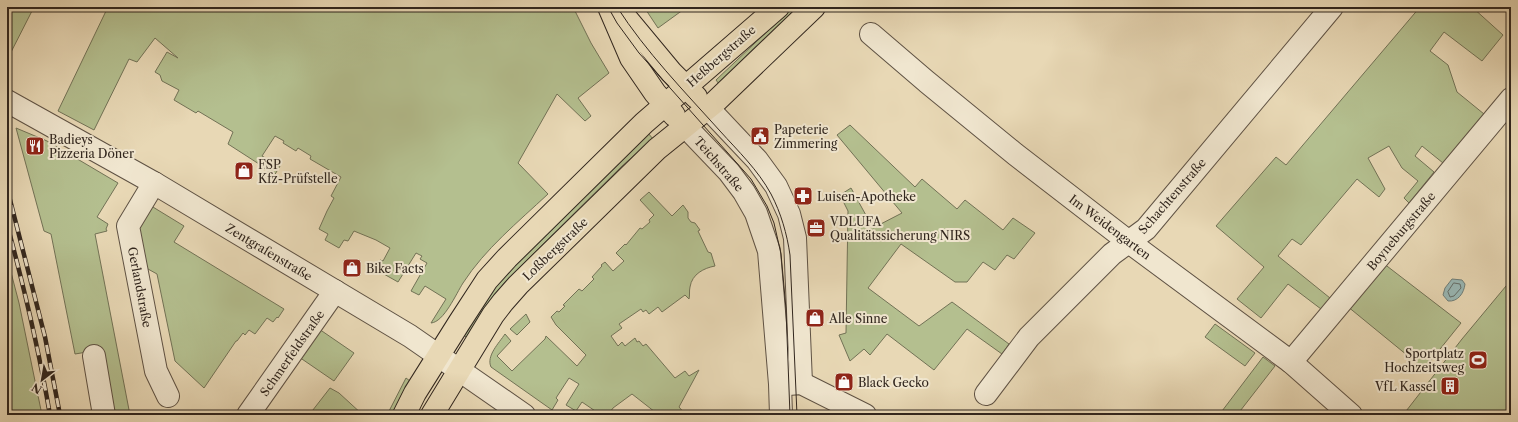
<svg xmlns="http://www.w3.org/2000/svg" width="1518" height="422" font-family="'Libre Caslon Text',serif">
<rect width="100%" height="100%" fill="#e8d8b5"/>
<filter id="stains"><feTurbulence type="fractalNoise" baseFrequency=".005" numOctaves="4"/><feColorMatrix values="0 0 0 0 .2 0 0 0 0 .09 0 0 0 0 .02 0 0 0 .5 -.17"/></filter>
<radialGradient id="worn" r=".72"><stop offset=".6" stop-color="#630" stop-opacity="0"/><stop offset="1" stop-color="#630" stop-opacity=".3"/></radialGradient>
<g fill="#b4bf8f" stroke="#727256">
<path d="M7,7H34L7,60Z"/>
<path d="M100,7H573L591,43L609,73L578,98L591,116L585,121L557,94L518,163L548,194C518,222 485,249 463,283C456,294 444,322 431,323L446,299L425,286L419,295L411,291L427,263L420,259L422,256L416,253L398,282L375,269L380,260L383,261L390,248L376,240L354,231L348,241L344,240L339,248L325,240L328,234L319,229L327,211L334,198L331,196L341,177L310,159L311,156L298,148L296,151L283,143L284,141L275,136L262,156L280,166L274,176L259,164L228,144L233,132L198,111L196,113L174,100L179,90L162,81L160,75L155,72L167,52L178,58L155,38L137,62L129,59L94,130L58,111L106,11Z"/>
<path d="M644,7H687L658,28Z"/>
<path d="M793,7H802L719,84L716,80Z"/>
<path d="M1420,7H1472L1503,35L1482,61L1444,32L1430,51L1448,65L1457,92L1484,114L1443,163L1422,146L1415,156L1434,172L1409,203L1404,198L1418,181L1402,168L1389,146L1368,158L1385,189L1379,197L1357,179L1301,245L1292,239L1278,256L1330,298L1321,309L1288,284L1261,318L1237,299L1264,267L1216,226L1276,157L1286,165Z"/>
<path d="M850,125L915,187L922,179L957,209L965,200L1003,230L1013,218L1035,233L1014,259L1007,255L995,270L983,262L967,282H955L901,244L868,288L919,326L952,302L1009,344L1002,354L967,329L934,370L887,334L870,355L864,349L850,361L839,335L846,333L848,211L840,195L851,188L873,228L902,213L837,135Z"/>
<path d="M16,128L47,141L118,183L97,217L108,224L106,229L107,231L95,234L130,415H110L99,350L75,354L51,234L44,231Z"/>
<path d="M648,133L653,139L622,166L507,280L491,299L469,339L462,334L491,287Z"/>
<path d="M649,192L672,216L683,205L688,212V218L691,222L695,223L700,230L698,231L708,252L711,253L715,266C704,268 692,274 690,287C689,291 690,295 689,299L685,295L662,312L658,307L649,314L646,310L643,312L641,309L619,324L622,328L611,336L618,346L622,342L625,346L635,338L637,342L639,341L643,346L646,344L675,378L685,371L689,376L699,370L679,407L686,415H665L655,412L632,394L613,408L608,415H601L582,402L576,411L566,405L579,384L569,378L556,398L558,400L552,410L491,367C486,356 499,343 505,334L511,341L497,356L512,371L545,339L546,336L577,366L586,355L556,325L551,317L557,311L559,312L565,306L563,305L579,289L582,291L594,279L592,277L602,266L601,265L605,262L613,271L624,261L616,253L625,244L626,245L640,228L642,229L650,222L649,220L654,215L640,200Z"/>
<path d="M148,204L184,226L174,242L284,309L278,318L277,317L273,322L267,318L255,334L249,330L245,335L243,333L237,341H236L204,388L175,361L157,274L139,264L132,232Z"/>
<path d="M7,257L19,303L42,415H7Z"/>
<path d="M1383,263L1461,323L1424,369L1347,306Z"/>
<path d="M1511,280V415H1403L1462,339Z"/>
<path d="M526,314L530,322L517,335L510,329Z"/>
<path d="M1215,324L1255,353L1245,366L1205,337Z"/>
<path d="M319,329L354,353L334,381L299,357Z"/>
<path d="M1263,357L1275,366L1237,415H1219Z"/>
<path d="M406,378L410,381L402,394L392,415H387Z"/>
<path d="M330,388L339,393L363,415H309Z"/>
</g>
<path fill="#99b8b6" stroke="#6f7e79" d="M1452,279L1462,280L1465,284C1464,293 1458,302 1448,301L1443,295L1445,288Z"/>
<g fill="none" stroke-linecap="round" stroke-linejoin="round">
<path stroke="#656f6a" stroke-width="1" d="M1454,283L1460,284L1461,288L1454,296L1450,297L1448,292Z"/>
<g stroke="#5f5244" stroke-width="24">
<g id="minor">
<path d="M871,34L927,82L1015,154L1129,242L1291,362L1351,415"/>
<path d="M7,101L154,183L410,336L524,415"/>
<path d="M707,107L757,160L776,186L789,214L795,238L801,383"/>
<path d="M685,126L729,172L744,192L756,213L769,251L780,384L781,415"/>
<path d="M154,183L128,226L156,371L168,396"/>
<path d="M94,356L104,415"/>
<path d="M1291,362L1511,99"/>
<path d="M788,384L801,383L865,415"/>
<path d="M986,394L1029,337L1112,254L1146,229L1332,7"/>
<path d="M248,415L335,291"/>
</g>
</g>
<g stroke="#31261e" stroke-width="24">
<g id="major">
<path d="M609,7L631,58L655,93L674,115"/>
<path d="M617,7L671,72L696,97"/>
<path d="M404,415L415,393L459,323L487,280L507,258L644,123L778,7"/>
<path d="M432,415L493,315L503,302L518,285L657,149L714,103L814,7"/>
</g>
</g>
<use href="#minor" stroke="#f0e6cf" stroke-width="22"/>
<use href="#major" stroke="#e8d8b5" stroke-width="22"/>
<g stroke="#31261e" stroke-width="1">
<path d="M608,7L617,23L639,53L751,179L767,206L774,223L781,254L786,309L790,415"/>
<path d="M617,7C646,52 684,91 720,131C738,151 758,170 771,194C781,213 787,234 790,255L797,415"/>
</g>
<g stroke="#31261e" stroke-width="4.5">
<g id="rail">
<path d="M7,188L45,337L60,415"/>
<path d="M7,224C24,287 39,351 50,415"/>
</g>
</g>
<use href="#rail" stroke="#f0e6cf" stroke-width="3" stroke-dasharray="9" stroke-linecap="butt"/>
</g>
<defs>
<g id="civic-square" transform="scale(1)"><rect x="-9" y="-9" width="18" height="18" rx="4" fill="#8f2418" stroke="#f0e6cf"/><path d="M-.6-6.5H3V-4.5H.6V-3L4-1V1h2V6H-6V1h2V-1L-.6-3ZM-1.2 2.5V6h2.4V2.5Z" fill="#fff"/></g>
<g id="restaurant-square" transform="scale(1)"><rect x="-9" y="-9" width="18" height="18" rx="4" fill="#8f2418" stroke="#f0e6cf"/><path d="M-5-6h1v4h1v-4h1v4h1v-4h1v5L-1.5 .5V6h-2V.5L-5-1ZM5-6V6H3V1.5H1.5Q1.5-4 5-6Z" fill="#fff"/></g>
<g id="shop-square" transform="scale(1)"><rect x="-9" y="-9" width="18" height="18" rx="4" fill="#8f2418" stroke="#f0e6cf"/><path d="M-5-2.5h2.3a2.7 3.5 0 0 1 5.4 0H5L5.5 6h-11ZM-1.5-2.5h3a1.5 2.3 0 0 0-3 0Z" fill="#fff"/></g>
<g id="pharmacy-square" transform="scale(1)"><rect x="-9" y="-9" width="18" height="18" rx="4" fill="#8f2418" stroke="#f0e6cf"/><path d="M-2-6h4v4h4v4h-4v4h-4v-4h-4v-4h4Z" fill="#fff"/></g>
<g id="office-square" transform="scale(1)"><rect x="-9" y="-9" width="18" height="18" rx="4" fill="#8f2418" stroke="#f0e6cf"/><path d="M-6-3h4V-5.5h4V-3h4V5H-6ZM-1-4.5V-3h2v-1.5ZM-6 0V1H6V0Z" fill="#fff"/></g>
<g id="stadium-square" transform="scale(1)"><rect x="-9" y="-9" width="18" height="18" rx="4" fill="#8f2418" stroke="#f0e6cf"/><path d="M0-5a6.5 5 0 1 0 0 10a6.5 5 0 1 0 0-10ZM-3.5-1.8h7v3.6h-7Z" fill="#fff"/></g>
<g id="building-square" transform="scale(1)"><rect x="-9" y="-9" width="18" height="18" rx="4" fill="#8f2418" stroke="#f0e6cf"/><path d="M-4-6H4V6H1V3H-1V6H-4ZM-2.5-4.3h1.7v1.8h-1.7ZM.8-4.3h1.7v1.8H.8ZM-2.5-1h1.7V.8h-1.7ZM.8-1h1.7V.8H.8Z" fill="#fff"/></g>
</defs>
<g fill-rule="evenodd">
<use href="#civic-square" x="760" y="136"/>
<use href="#restaurant-square" x="35" y="146"/>
<use href="#shop-square" x="244" y="171"/>
<use href="#pharmacy-square" x="803" y="196"/>
<use href="#office-square" x="816" y="228"/>
<use href="#shop-square" x="352" y="268"/>
<use href="#shop-square" x="815" y="318"/>
<use href="#stadium-square" x="1478" y="360"/>
<use href="#shop-square" x="844" y="382"/>
<use href="#building-square" x="1450" y="386"/>
</g>
<g text-anchor="middle" dominant-baseline="central" stroke-width="4" stroke-linejoin="round" paint-order="stroke">
<g font-size="12" fill="#31261e" stroke="#f0e6cf">
<text transform="translate(721 56) rotate(-41)">Heßbergstraße</text>
<text transform="translate(719 164) rotate(49)">Teichstraße</text>
<text transform="translate(1172 196) rotate(-49)">Schachtenstraße</text>
<text transform="translate(1110 227) rotate(37)">Im Weidengarten</text>
<text transform="translate(1401 231) rotate(-50)">Boyneburgstraße</text>
<text transform="translate(555 249) rotate(-44)">Loßbergstraße</text>
<text transform="translate(269 252) rotate(31)">Zentgrafenstraße</text>
<text transform="translate(140 287) rotate(79)">Gerlandstraße</text>
<text transform="translate(292 353) rotate(-55)">Schmerfeldstraße</text>
</g>
<g font-size="12" fill="#31261e" stroke="#f0e6cf" text-anchor="start">
<text x="774" y="129">Papeterie<tspan x="774" dy="14">Zimmering</tspan></text>
<text x="49" y="139">Badieys<tspan x="49" dy="14">Pizzeria Döner</tspan></text>
<text x="258" y="164">FSP<tspan x="258" dy="14">Kfz-Prüfstelle</tspan></text>
<text x="817" y="196">Luisen-Apotheke</text>
<text x="830" y="221">VDLUFA<tspan x="830" dy="14">Qualitätssicherung NIRS</tspan></text>
<text x="366" y="268">Bike Facts</text>
<text x="829" y="318">Alle Sinne</text>
<text x="1464" y="353" text-anchor="end">Sportplatz<tspan x="1464" dy="14">Hochzeitsweg</tspan></text>
<text x="858" y="382">Black Gecko</text>
<text x="1436" y="386" text-anchor="end">VfL Kassel</text>
</g>
</g>
<rect width="1518" height="422" fill="none" stroke="#e8d8b5" stroke-width="24"/>
<rect x="8" y="8" width="1502" height="406" fill="none" stroke="#31261e" stroke-width="2"/>
<rect x="12" y="12" width="1494" height="398" fill="none" stroke="#31261e"/>
<g transform="translate(42 380) rotate(211)" stroke="#f0e6cf" stroke-width="3" paint-order="stroke">
<path d="M0-3L7 15L0 10L-7 15Z" fill="#31261e"/>
<text y="-6" font-size="11" font-weight="bold" text-anchor="middle" fill="#31261e">N</text>
</g>
<rect width="100%" height="100%" filter="url(#stains)"/>
<rect width="100%" height="100%" fill="url(#worn)"/>
</svg>
